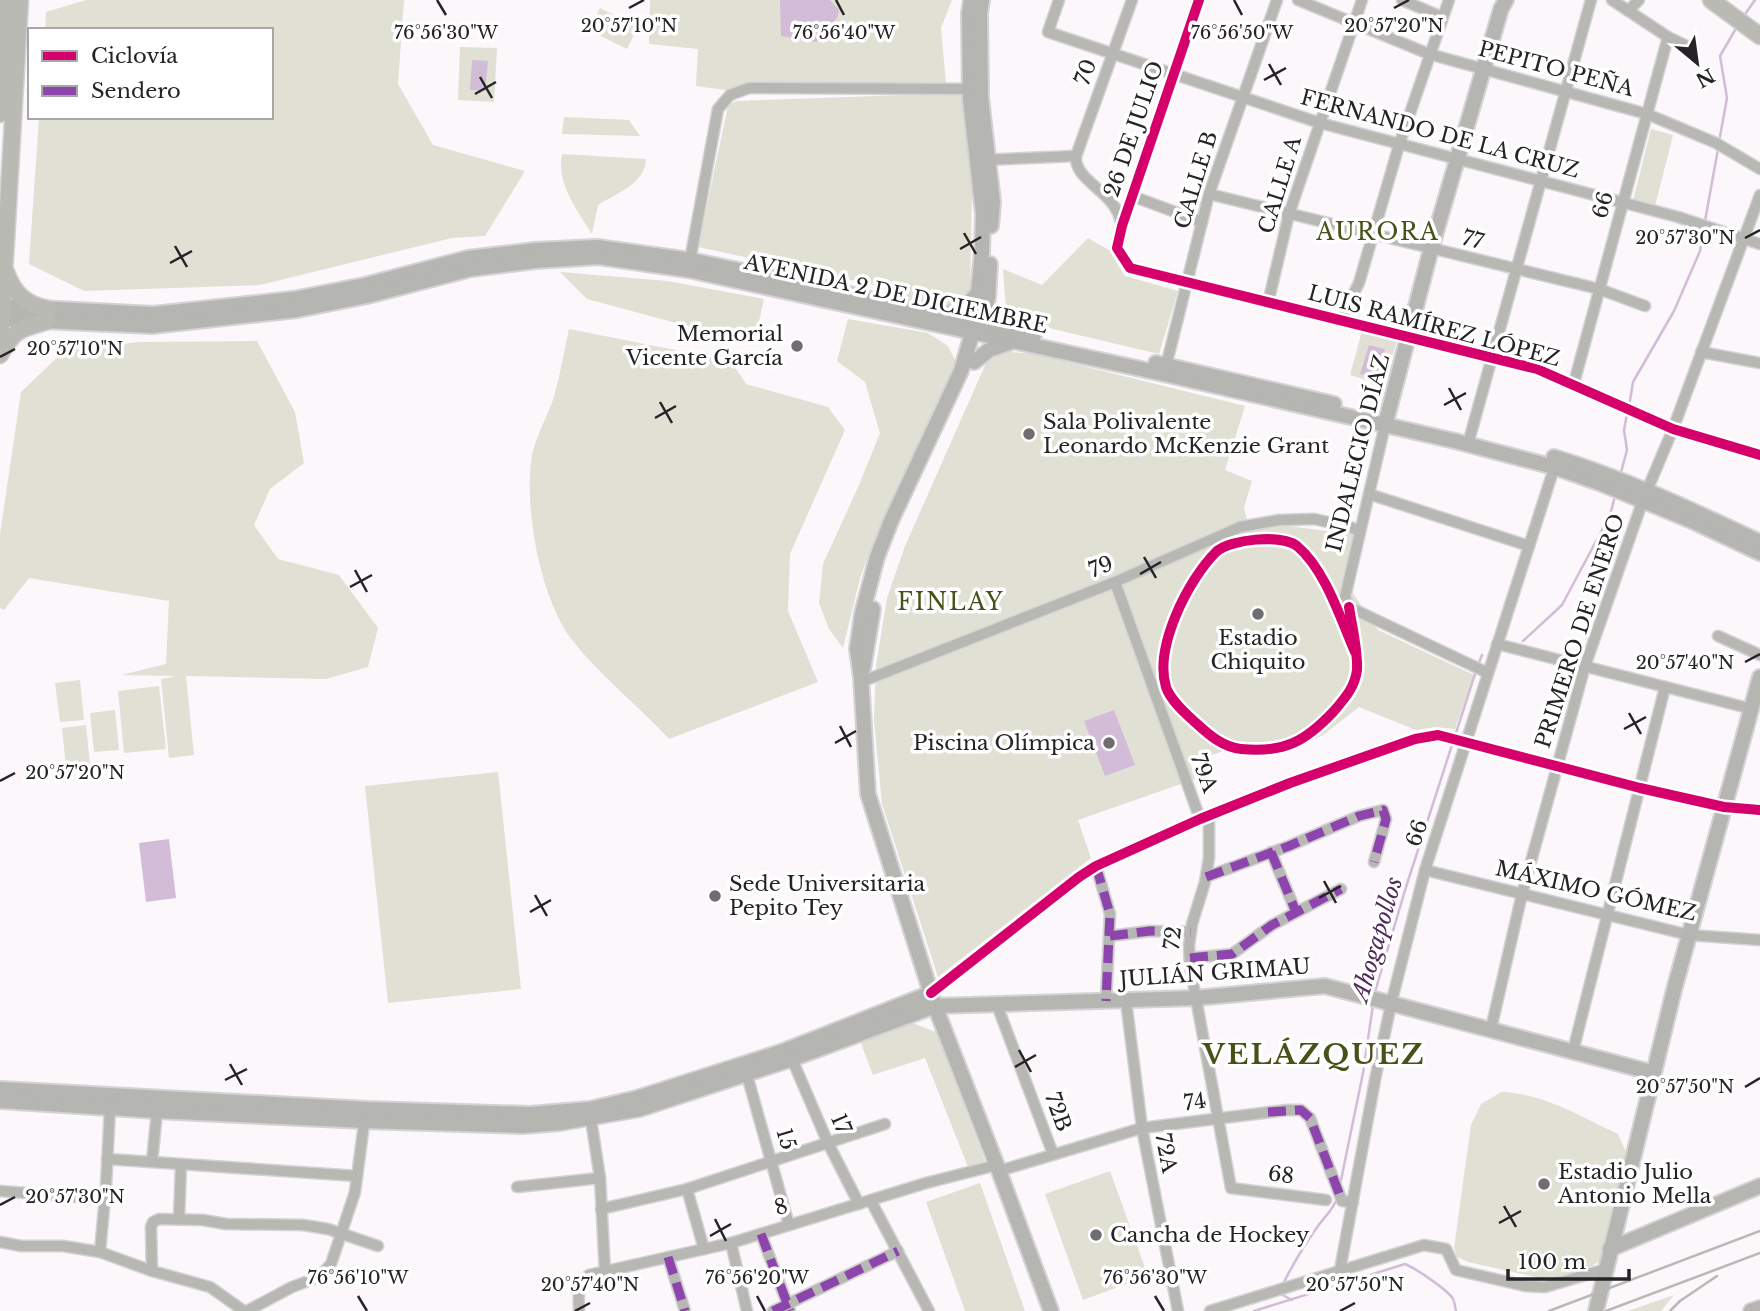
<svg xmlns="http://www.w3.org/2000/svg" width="1760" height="1311" font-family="'Libre Baskerville',serif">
<rect width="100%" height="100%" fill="#fbf7fb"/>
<g fill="#e0e1d4">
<path d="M86,0H404L398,84L433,145L525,171L485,236L452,238L260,285L84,291L29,264L39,117H271V30H45L46,12Z"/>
<path d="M650,0H952L941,28L946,84L749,83L726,90L696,86L698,49L649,44Z"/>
<path d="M600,8L638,27L627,49L589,30Z"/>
<path d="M460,47L497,48L494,102L458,100Z"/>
<path d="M964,93L972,193L970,292L950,308L906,299L907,292L698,247L728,106L736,101Z"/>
<path d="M564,117L629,120L640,136L562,134Z"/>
<path d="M1651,129L1673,135L1655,206L1633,201Z"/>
<path d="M562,154L646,159C645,184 617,193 598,205L592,234C577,210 556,183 562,154Z"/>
<path d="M1088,238L1109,250L1125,276L1178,291L1159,354L1019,321L1006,310L1003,269L1042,285Z"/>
<path d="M560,272L667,281L764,299L754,344L587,299Z"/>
<path d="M848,319L928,333L948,346L956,362L880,525L860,578L843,648L829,629L819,603L823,564L859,485L880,433L865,382L837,361Z"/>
<path d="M569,329L731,361L746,384L828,407L845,430L790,554L788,611L818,682L669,739C638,705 601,677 572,640C541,600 525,513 531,462C533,441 547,418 554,397C560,375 564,352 569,329Z"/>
<path d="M1362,331L1397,340L1384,385L1350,375Z"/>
<path d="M257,341L295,412L304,463L270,489L254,525L278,559L339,575L378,628L368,667L326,679L186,676L194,755L169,758L161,679L176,676L121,675L166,664L169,601L29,578L4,610L0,608V534L21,392L65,350L140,342Z"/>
<path d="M1009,352L1034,354L1245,406L1225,470L1252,481L1244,507L1249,529L1281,525L1365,536L1352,592L1378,630L1474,675L1455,729L1435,727L1416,730L1359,707L1323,735L1304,744L1274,752L1247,754L1227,750L1190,762L1195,779L1078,820L1091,858L938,977L882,804L874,721L876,665L887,598L905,546L987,361Z"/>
<path d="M80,680L84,720L60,722L55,683Z"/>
<path d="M159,686L166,749L124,753L118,691Z"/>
<path d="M115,710L119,750L94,752L90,713Z"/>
<path d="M86,725L90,765L66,767L62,728Z"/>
<path d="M498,772L521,989L388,1003L365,786Z"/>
<path d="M910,1022L936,1032L985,1161L968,1167L925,1058L873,1075L860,1041Z"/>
<path d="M1501,1092C1543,1093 1580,1116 1618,1134L1630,1161L1604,1259L1573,1276L1540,1278L1468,1262L1457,1257L1454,1248L1471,1125L1481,1104Z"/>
<path d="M1110,1171L1148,1276L1083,1300L1045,1194Z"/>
<path d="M980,1183L1025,1311H965L926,1202Z"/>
<path d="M1674,1295L1661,1311H1628Z"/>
</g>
<g fill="#d3bcd7">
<path d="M780,0H830L839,10L837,18L816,42L781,36Z"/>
<path d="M472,60L488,61L485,91L470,90Z"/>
<path d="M1369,345L1385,349L1377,378L1360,374Z"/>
<path d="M1114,710L1135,765L1105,776L1084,721Z"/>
<path d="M169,839L176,898L146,902L139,843Z"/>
</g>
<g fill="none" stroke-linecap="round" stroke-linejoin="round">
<g stroke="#d3bcd7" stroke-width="2.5">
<path d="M1743,17L1755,0"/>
<path d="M1719,142L1727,98L1720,56L1738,25"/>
<path d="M1705,221L1718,149"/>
<path d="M1629,407L1633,382L1674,311L1700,251L1704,228"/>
<path d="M1620,476L1627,450L1624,430L1627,414"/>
<path d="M1523,641L1562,605L1610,515L1615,496"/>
<path d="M1478,665L1482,655"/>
<path d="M1374,995L1406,887L1476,671"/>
<path d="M1340,1185L1363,1073L1373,1005"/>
<path d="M1283,1284C1293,1264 1305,1244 1318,1226C1325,1216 1334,1209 1337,1198"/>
<path d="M1281,1294L1292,1300"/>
<path d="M1254,1311L1405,1264C1415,1268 1448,1290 1453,1299C1455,1303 1455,1307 1456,1311"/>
</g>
<g stroke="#d4d2d4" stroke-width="13">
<g id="street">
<path d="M1059,0L1048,32L1320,123L1678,217L1760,244"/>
<path d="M1199,0L1122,226L1117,248L1130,268L1537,369L1673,429L1760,455"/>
<path d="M1298,0L1429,54L1647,114L1716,143L1760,169"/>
<path d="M1402,0L1442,17"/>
<path d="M1612,0L1668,37L1693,49"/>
<path d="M1628,11L1639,0"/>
<path d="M982,160L1076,156"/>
<path d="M1209,194L1599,289L1645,306"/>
<path d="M1132,196L1202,222"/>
<path d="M1121,223C1116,191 1074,182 1076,156L1132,0"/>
<path d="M689,266L718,109L730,95L749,88L973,89"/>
<path d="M1268,303L1289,214L1362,0"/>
<path d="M1344,320L1347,306L1359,283L1399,145L1449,0"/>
<path d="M1701,352L1760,363"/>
<path d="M1165,370L1209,194L1277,0"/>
<path d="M1574,383L1668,37"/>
<path d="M1385,425L1345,597L1349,607L1488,673"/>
<path d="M1468,444L1591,0"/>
<path d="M1369,494L1529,546"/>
<path d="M1115,582L1200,819"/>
<path d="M1718,636L1760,655"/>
<path d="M1497,644L1752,709"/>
<path d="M861,682L1115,582L1240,527L1279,520L1314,519L1350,527L1360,531"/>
<path d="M1209,815V858L1205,882L1192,924L1189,945L1190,966L1231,1188L1326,1200"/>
<path d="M1271,852L1296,912"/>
<path d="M1096,866L1110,914L1106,1001"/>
<path d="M1425,870L1689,935L1760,940"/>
<path d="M1206,877L1289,846L1359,816L1383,810L1386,819L1374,862"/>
<path d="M1110,936L1150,931L1191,932"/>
<path d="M1190,958L1232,954L1272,925L1341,889"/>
<path d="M931,993L1079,877L1096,866L1200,819L1290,783L1415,739L1438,735L1640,788L1724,807L1760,810"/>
<path d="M1126,1001L1142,1128L1178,1311"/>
<path d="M997,1005L1053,1154"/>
<path d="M1491,1029L1522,894L1585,666L1643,500L1673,429L1760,195"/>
<path d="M1573,1051L1665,687"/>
<path d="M792,1059L828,1143L859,1204"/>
<path d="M745,1068L789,1225"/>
<path d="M590,1113L600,1178L605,1272"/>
<path d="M107,1159L357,1176"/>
<path d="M152,1162L157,1111"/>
<path d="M999,1171L1142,1128L1287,1110H1301L1310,1118L1342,1201L1353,1202"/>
<path d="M517,1187L600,1178"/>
<path d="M687,1189L704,1249"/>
<path d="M0,1191L105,1199"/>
<path d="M871,1201L929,1311"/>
<path d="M601,1209L687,1189L885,1124"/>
<path d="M179,1219L181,1164"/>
<path d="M761,1234L790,1311"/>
<path d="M0,1242L21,1246H63L100,1252L152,1271L210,1287L244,1311"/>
<path d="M731,1243L747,1311"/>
<path d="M100,1252L106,1186L110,1107"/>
<path d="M668,1257L685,1311"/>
<path d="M1340,1270L1375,1080L1391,1004L1425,870L1556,462"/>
<path d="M152,1271L151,1227L153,1222L159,1219L203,1220L226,1224L303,1225L328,1229L378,1246"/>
<path d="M247,1311L292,1287L319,1277L331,1264L355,1192L365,1116"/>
<path d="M579,1311C579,1297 576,1283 589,1275L731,1243L926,1183L997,1165"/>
<path d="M773,1311L898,1251"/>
<path d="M1210,1311L1424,1245L1446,1249L1456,1270L1525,1286L1545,1287L1606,1269"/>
</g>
</g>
<g stroke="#d4d2d4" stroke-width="18">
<g id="secondary">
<path d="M971,0L969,13L970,99L983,214L982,252L975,324L961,371L891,521L877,557L862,614L857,649L861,677L868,794L935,1006L999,1171L1051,1311"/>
<path d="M982,0L980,13L981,98L993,202L991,226"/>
<path d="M0,306L153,314L293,299L365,285L468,258L535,250L597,247L690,260L830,289L940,317L1034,335"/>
<path d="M942,316L964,308L978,293"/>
<path d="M0,319L152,326L297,310L367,296L471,269L535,261L599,257L688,270L1164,374L1455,441L1554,467L1602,484L1692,521L1760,553"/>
<path d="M982,334L988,297L990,264"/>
<path d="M974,362L989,350L1009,343"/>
<path d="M1156,363L1334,404"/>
<path d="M1385,425L1431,249L1501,9L1506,0"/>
<path d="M1554,457C1626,479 1692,510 1760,542"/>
<path d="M863,669L873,609"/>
<path d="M0,1089L367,1109L530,1114L590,1109L637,1098L781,1052L931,993"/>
<path d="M0,1101L157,1111L365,1121L523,1126L560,1123L640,1109L792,1059L935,1006L1195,998L1325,986L1654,1073"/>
<path d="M1610,1249L1760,1186"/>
<path d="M1596,1311L1674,990L1760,677"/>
<path d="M1751,1311L1760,1308"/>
</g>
</g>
<g stroke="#d4d2d4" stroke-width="19">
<g id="primary">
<path d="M1711,0L1760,36"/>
<path d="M0,114L7,0"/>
<path d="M6,272C14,294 25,304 48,309"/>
<path d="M0,343L20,0"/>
<path d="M0,355C15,328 21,329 48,321"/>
</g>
</g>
<use href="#street" stroke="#b7b7b3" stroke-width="10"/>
<use href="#secondary" stroke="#b5b6b1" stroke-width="14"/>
<use href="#primary" stroke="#babab5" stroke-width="16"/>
<g stroke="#b9b8b6" stroke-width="2.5">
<path d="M1549,1311L1760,1231"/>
<path d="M1606,1311L1760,1253"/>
<path d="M1670,1311L1680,1301L1717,1276"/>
</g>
<g stroke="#8e44ad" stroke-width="9" stroke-dasharray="18 9" stroke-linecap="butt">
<path d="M1271,852L1296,912"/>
<path d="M1096,866L1110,914L1106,1001"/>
<path d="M1206,877L1289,846L1359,816L1383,810L1386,819L1374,862"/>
<path d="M1110,936L1150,931L1191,932"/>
<path d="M1190,958L1232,954L1272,925L1341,889"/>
<path d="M1268,1112L1301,1110L1310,1118L1342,1201"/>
<path d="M761,1234L790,1311"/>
<path d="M668,1257L685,1311"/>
<path d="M773,1311L898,1251"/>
</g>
<g stroke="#fff" stroke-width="15">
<g id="cycleway">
<path d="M1199,0L1122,226L1117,248L1130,268L1537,369L1673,429L1760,455"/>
<path d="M1349,607C1352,627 1358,650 1357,670C1355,687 1345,698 1334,711C1305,742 1284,753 1241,749C1223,747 1209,735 1196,723C1186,714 1170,700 1166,687C1154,647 1188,580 1216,552C1230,539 1281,534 1297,546C1325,569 1341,620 1355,652"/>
<path d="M931,993L1079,877L1096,866L1200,819L1290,783L1415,739L1438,735L1640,788L1724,807L1760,810"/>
</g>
</g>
<use href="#cycleway" stroke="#d6006c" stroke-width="10"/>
</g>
<path fill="none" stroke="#252325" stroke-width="2.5" d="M437,0L446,15M836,0L844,15M1234,0L1242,15M629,8L644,0M1394,8L1409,0M1269,64L1281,85M480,77L492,98M1264,80L1286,68M475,94L496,82M964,233L976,254M1745,238L1760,230M175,246L187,267M960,249L981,237M170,263L192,251M0,357L15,349M1449,388L1461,410M660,402L672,423M1444,405L1466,393M655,418L676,406M1144,557L1156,578M355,570L367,592M1140,574L1161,562M350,587L372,575M1745,662L1760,654M1629,713L1641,734M840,726L851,747M1624,729L1646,717M835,743L856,731M0,781L15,773M1324,881L1336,903M535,895L547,916M1319,898L1341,886M530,912L551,900M1019,1050L1031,1072M230,1064L242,1085M1015,1067L1036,1055M225,1080L247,1069M1745,1087L1760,1078M0,1205L15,1197M1504,1206L1516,1227M715,1219L726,1241M1499,1223L1521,1211M710,1236L731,1224M358,1296L367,1311M757,1296L765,1311M1155,1296L1164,1311M575,1311L590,1303M1340,1311L1355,1303"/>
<g fill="#706d70" stroke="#fff" stroke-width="2.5">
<circle cx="797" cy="346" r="7"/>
<circle cx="1029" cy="434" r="7"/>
<circle cx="1258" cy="614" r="7"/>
<circle cx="1109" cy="743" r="7"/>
<circle cx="715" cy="896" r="7"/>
<circle cx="1544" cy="1184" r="7"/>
<circle cx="1096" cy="1235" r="7"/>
</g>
<g text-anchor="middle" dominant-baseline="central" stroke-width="7" stroke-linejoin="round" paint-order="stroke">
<g font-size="21" fill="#252325" stroke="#fff">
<text transform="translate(1556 69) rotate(15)">PEPITO PEÑA</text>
<text transform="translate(1086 72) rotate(-70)">70</text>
<text transform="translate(1134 129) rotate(-71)">26 DE JULIO</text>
<text transform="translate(1440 134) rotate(15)">FERNANDO DE LA CRUZ</text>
<text transform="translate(1196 180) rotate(-73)">CALLE B</text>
<text transform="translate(1280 185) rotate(-73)">CALLE A</text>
<text transform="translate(1603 205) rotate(-75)">66</text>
<text transform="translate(1473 240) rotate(14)">77</text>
<text transform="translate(896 294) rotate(12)">AVENIDA 2 DE DICIEMBRE</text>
<text transform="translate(1434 326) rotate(15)">LUIS RAMÍREZ LÓPEZ</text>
<text transform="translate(1358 453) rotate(-76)">INDALECIO DÍAZ</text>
<text transform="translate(1101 567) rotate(-22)">79</text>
<text transform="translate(1580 631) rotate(-72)">PRIMERO DE ENERO</text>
<text transform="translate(1204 773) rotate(70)">79A</text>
<text transform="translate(1417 833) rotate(-72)">66</text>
<text transform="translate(1596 891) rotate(13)">MÁXIMO GÓMEZ</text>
<text transform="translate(1173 938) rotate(-84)">72</text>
<text transform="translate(1215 973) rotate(-4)">JULIÁN GRIMAU</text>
<text transform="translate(1195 1102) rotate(-8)">74</text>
<text transform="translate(1058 1112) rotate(70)">72B</text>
<text transform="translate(841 1124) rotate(66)">17</text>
<text transform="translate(786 1139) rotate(74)">15</text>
<text transform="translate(1166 1153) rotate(79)">72A</text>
<text transform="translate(1281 1175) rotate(7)">68</text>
<text transform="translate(781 1207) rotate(-17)">8</text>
</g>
<g font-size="21" fill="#252325" stroke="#fff" text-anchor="start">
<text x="783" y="334" text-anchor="end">Memorial<tspan x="783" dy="24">Vicente García</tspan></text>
<text x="1043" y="422">Sala Polivalente<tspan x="1043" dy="24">Leonardo McKenzie Grant</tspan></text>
<text x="1258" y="638" text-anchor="middle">Estadio<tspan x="1258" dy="24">Chiquito</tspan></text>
<text x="1095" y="743" text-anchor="end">Piscina Olímpica</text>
<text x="729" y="884">Sede Universitaria<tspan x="729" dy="24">Pepito Tey</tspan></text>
<text x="1558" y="1172">Estadio Julio<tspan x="1558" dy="24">Antonio Mella</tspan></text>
<text x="1110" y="1235">Cancha de Hockey</text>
</g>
<g font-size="23" letter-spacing="2" fill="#495118" stroke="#fff">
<text x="1378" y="232">AURORA</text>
<text x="951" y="602">FINLAY</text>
</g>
<g font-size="23" font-style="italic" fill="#532b5b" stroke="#fff">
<text transform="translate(1377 939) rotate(-74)">Ahogapollos</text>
</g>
<g font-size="28" font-weight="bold" letter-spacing="2" fill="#495118" stroke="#fff">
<text x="1314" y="1054">VELÁZQUEZ</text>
</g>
</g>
<g font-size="18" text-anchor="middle" fill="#252325" stroke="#fff" stroke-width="7" stroke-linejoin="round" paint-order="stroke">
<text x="1394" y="32">20°57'20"N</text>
<text x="629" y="32">20°57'10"N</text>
<text x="446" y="39">76°56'30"W</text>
<text x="844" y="39">76°56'40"W</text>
<text x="1242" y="39">76°56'50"W</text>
<text x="1685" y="244">20°57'30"N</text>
<text x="75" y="355">20°57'10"N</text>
<text x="1685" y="669">20°57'40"N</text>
<text x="75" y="779">20°57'20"N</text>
<text x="1685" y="1093">20°57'50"N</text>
<text x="75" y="1203">20°57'30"N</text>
<text x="358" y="1284">76°56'10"W</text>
<text x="757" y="1284">76°56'20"W</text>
<text x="1155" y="1284">76°56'30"W</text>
<text x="590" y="1291">20°57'40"N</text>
<text x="1355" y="1291">20°57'50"N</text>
</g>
<rect x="28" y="28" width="245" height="91" fill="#ffffff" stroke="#a8a7a8" stroke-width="2"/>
<rect x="42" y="51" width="35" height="10" fill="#d6006c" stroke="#a8a7a8" stroke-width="2"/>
<text x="91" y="63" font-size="21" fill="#252325">Ciclovía</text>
<rect x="42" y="86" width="35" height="10" fill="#8e44ad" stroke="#a8a7a8" stroke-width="2"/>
<text x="91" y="98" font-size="21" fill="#252325">Sendero</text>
<g transform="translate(1697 63) rotate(151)" stroke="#ffffff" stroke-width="5" paint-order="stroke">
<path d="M0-5L12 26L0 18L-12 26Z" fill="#252325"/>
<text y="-10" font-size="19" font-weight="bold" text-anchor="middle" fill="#252325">N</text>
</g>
<path d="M1508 1269v10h121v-10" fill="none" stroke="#252325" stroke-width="3.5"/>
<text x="1518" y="1269" font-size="21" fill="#252325" stroke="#ffffff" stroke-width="5" paint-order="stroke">100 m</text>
</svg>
